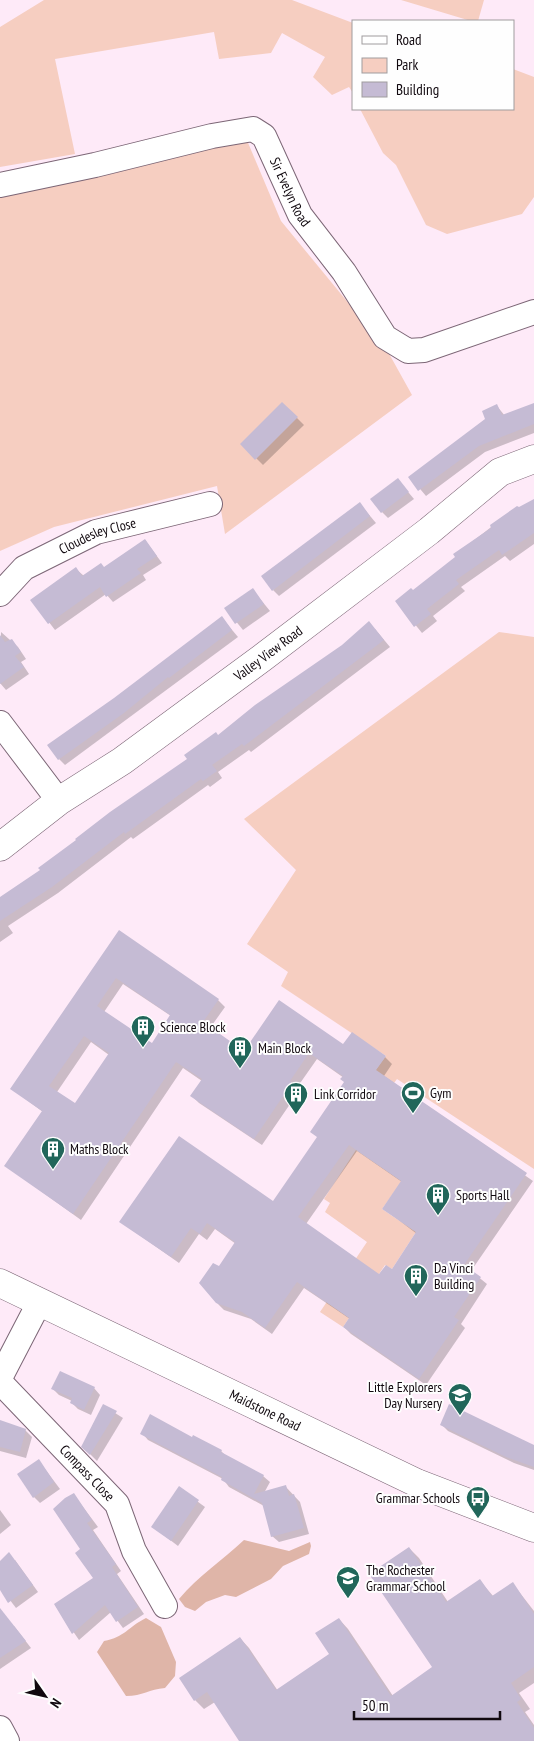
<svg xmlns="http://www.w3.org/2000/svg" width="534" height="1741" font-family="'PT Sans Narrow',sans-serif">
<rect width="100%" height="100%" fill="#feeaf8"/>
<g fill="#f6cec1">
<path d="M44,0H292L353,23V93L349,87L332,95L313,77L325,57L282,33L271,53L219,59L214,32L55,59L75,154L0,167V27Z"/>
<path d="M401,0H484L478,21H471Z"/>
<path d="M513,69L534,77V197L522,214L447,234L426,225L396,165L383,153L360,109H513Z"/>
<path d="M246,138L281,221L387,350L412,395L225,534L217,486L54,527L0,551V193Z"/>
<path d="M499,632L534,637V1169L397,1079L394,1083L375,1071L386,1056L281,986L288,972L247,944L296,870L244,819Z"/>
<path d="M356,1150L402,1181L382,1209L416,1232L392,1269L385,1265L343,1327L320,1312L367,1242L325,1212L330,1203L324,1199Z"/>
</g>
<g fill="#dfb5a8">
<path d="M244,1540L289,1551L310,1542L311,1546L309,1554L283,1566L271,1579L236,1597L225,1595L206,1602L195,1611L185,1607L179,1599C198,1576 222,1561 244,1540Z"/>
<path d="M146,1618L161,1627L176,1662L175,1676L165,1688C149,1689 143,1696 126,1696L97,1652L104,1641C125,1637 128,1627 146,1618Z"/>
</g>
<g fill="#0003" fill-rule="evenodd">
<path d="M282,403L304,425L263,465L242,444Z"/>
<path d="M534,405V433L485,452L426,496L410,477L486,419L497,406L505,416Z"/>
<path d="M398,480L414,499L388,518L382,512Z"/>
<path d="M534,501V544L510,561L505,556L461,587L465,591L433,616L437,621L422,633L396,601L413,592L457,558L455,555L517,507L519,509Z"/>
<path d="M360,504L376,523L279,596L273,590Z"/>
<path d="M145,540L162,563L143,575L146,580L113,602L106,594L55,630L32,600L76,569L84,576L104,568Z"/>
<path d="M253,590L270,611L243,630L226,609Z"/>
<path d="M222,618L238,637L65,765L59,759L115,699Z"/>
<path d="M375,629L390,647L251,752L249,750L218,772L222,778L210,787L208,785L133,839L131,837L58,893L8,926L13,933L0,942V902L218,736Z"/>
<path d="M1,632L18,647L26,659L21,662L29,674L6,690L0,683Z"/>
<path d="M119,932L218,1000L225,1007L210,1028L245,1052L344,1046L385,1057L392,1064L384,1076L533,1181L471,1271L487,1284L461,1324L465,1328L426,1385L351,1334L344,1327L350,1319L304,1288L272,1334L251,1319L224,1310L217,1303L219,1267L236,1244L215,1229L207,1240L199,1234L179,1263L121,1222L273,1203L318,1138L345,1083L344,1078L317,1059L296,1089L299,1091L262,1145L199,1103L192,1096L202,1081L183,1068L81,1220L6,1166L43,1112L12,1089ZM123,984L171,1016L152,1045L104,1012ZM91,1042L109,1055L75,1105L57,1092ZM357,1151L402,1182L384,1209L417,1234L392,1270L379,1276L306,1224Z"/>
<path d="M94,1388L100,1395L91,1415L78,1409L72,1403V1401L59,1395L53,1389Z"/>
<path d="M104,1406L123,1418L97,1461L83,1447Z"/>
<path d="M0,1422L25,1430L32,1437L26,1458L0,1451Z"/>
<path d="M441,1424L534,1446V1470L514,1463L448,1431Z"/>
<path d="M142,1433L192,1439L221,1451L227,1457L263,1476L270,1482L264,1493L285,1486L300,1502L309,1534L279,1542L272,1536L264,1506L229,1487L223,1479L148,1440Z"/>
<path d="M39,1461L60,1489L40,1503L34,1497Z"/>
<path d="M179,1488L205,1507L178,1546L153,1527Z"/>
<path d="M74,1495L98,1527L93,1530L121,1571L117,1574L144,1614L123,1628L111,1612L79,1640L55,1605L94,1578L82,1549Z"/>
<path d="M0,1510L11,1525L0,1534Z"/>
<path d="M409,1548L419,1558L448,1602L480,1581L494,1597L513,1584L534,1611V1683L519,1693L530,1709L525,1712L534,1725V1741H239L240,1740L215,1702L204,1709L195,1700L240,1638L249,1648L278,1691L331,1655L339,1619L348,1629L393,1696L434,1668Z"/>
<path d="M15,1560L38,1592L16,1608L0,1587V1562Z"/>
<path d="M0,1626H14L31,1648L0,1669Z"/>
</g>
<g fill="#c5bbd4" fill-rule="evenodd">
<path d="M282,402L298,417L255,460L240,444Z"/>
<path d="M534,403V424L479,446L418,491L408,477L485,419L482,411L497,404L502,415Z"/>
<path d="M398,478L409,492L381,513L370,499Z"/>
<path d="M534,499V533L502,555L499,550L456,580L459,584L427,609L431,614L414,627L395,601L411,588L413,590L455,557L453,554L491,528L490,525L517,506L519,507Z"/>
<path d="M360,502L370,516L272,591L261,576Z"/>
<path d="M145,539L157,556L137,569L141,573L106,597L100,587L48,624L30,600L76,567L82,576L101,563L104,567Z"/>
<path d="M253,588L264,604L235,624L224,608Z"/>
<path d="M222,616L232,630L169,678L168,677L124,713L58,760L47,745L114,698Z"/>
<path d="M369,621L384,640L244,746L242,744L212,765L217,771L203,781L201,779L125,834L124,832L52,887L0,921V897L40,870L38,868L76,840L75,839L110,812L187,759L184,755L216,732L218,735L255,705L342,645Z"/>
<path d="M0,635L5,642L12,639L21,652L15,656L24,667L0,684Z"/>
<path d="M119,930L219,999L203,1022L244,1051L279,1000L343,1044L352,1032L386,1056L376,1070L527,1173L464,1265L481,1277L454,1317L459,1320L419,1379L343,1327L349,1318L297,1282L265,1328L242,1312L216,1303L199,1283L213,1263L219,1266L235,1242L207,1223L200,1234L191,1228L171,1257L119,1222L179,1136L273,1201L317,1137L310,1132L344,1082L340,1079L343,1076L309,1053L290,1081L292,1083L254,1139L190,1096L202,1079L176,1062L73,1214L4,1166L42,1111L10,1089ZM116,978L170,1015L152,1043L97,1006ZM84,1036L109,1053L75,1103L49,1086ZM349,1145L401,1181L382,1209L416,1232L392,1269L386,1265L379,1274L298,1217Z"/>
<path d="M60,1371L95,1387L84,1410L70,1403L72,1398L51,1389Z"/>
<path d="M103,1404L117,1411L90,1455L81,1447Z"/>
<path d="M449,1404L534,1445V1467L506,1457L440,1425Z"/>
<path d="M150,1414L192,1437L193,1435L222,1450L221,1452L264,1475L254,1494L286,1485L289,1496L294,1494L304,1528L271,1537L262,1503L221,1480L222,1477L140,1434Z"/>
<path d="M0,1420L26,1429L20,1452L0,1447Z"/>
<path d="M39,1459L54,1482L33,1498L17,1474Z"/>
<path d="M179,1486L199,1500L171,1541L151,1527Z"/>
<path d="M74,1493L92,1520L87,1523L116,1564L112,1567L138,1607L116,1622L105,1605L72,1634L54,1604L93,1578L75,1553L80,1549L53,1509L65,1498Z"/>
<path d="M409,1547L446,1602L480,1579L492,1596L513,1582L534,1614V1667L511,1683L521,1699L517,1702L534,1728V1741H239L207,1692L194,1701L179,1678L240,1637L276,1690L329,1654L315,1633L339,1618L391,1696L432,1667L369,1574Z"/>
<path d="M9,1552L33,1585L8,1603L0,1590V1561Z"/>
<path d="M0,1608L26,1641L0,1658Z"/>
</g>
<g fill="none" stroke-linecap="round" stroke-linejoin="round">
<g stroke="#7c6676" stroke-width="26">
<g id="minor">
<path id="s1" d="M0,185L95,165L212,136L253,129L264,136L300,215L344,272L385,337L408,351L424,350L534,312"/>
<path id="s2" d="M0,594L24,568L96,532L210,504"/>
<path d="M0,723L59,801"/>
<path d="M0,1378L39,1303"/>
<path id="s3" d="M0,1382L117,1504L134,1551L165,1606"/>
<path d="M0,1728L7,1741"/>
</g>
</g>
<g stroke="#7c6676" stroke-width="29">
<g id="tertiary">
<path id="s4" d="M0,847L59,801L122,761L262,658L429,531L500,472L534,459"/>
</g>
</g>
<g stroke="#7c6676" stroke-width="29">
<g id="secondary">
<path id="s5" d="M0,1283L417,1483L534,1528"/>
</g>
</g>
<use href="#minor" stroke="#fff" stroke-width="24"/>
<use href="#tertiary" stroke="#fff" stroke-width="28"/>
<use href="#secondary" stroke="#fff" stroke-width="28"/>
</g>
<defs>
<g id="building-pin" transform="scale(1.25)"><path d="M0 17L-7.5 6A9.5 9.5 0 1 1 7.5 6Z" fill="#21665a" stroke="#fefefe"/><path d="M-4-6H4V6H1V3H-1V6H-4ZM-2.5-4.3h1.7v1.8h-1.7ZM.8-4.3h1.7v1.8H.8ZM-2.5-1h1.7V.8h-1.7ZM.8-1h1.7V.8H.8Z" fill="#fff"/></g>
<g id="stadium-pin" transform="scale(1.25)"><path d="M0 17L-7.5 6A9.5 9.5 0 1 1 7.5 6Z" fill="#21665a" stroke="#fefefe"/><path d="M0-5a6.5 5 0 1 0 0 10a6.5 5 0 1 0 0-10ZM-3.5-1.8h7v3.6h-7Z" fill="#fff"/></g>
<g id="school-pin" transform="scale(1.25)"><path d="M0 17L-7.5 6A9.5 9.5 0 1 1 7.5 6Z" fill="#21665a" stroke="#fefefe"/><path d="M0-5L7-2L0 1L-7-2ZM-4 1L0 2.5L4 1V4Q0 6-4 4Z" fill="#fff"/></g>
<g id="bus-pin" transform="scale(1.25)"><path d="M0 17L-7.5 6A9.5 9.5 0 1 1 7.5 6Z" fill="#21665a" stroke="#fefefe"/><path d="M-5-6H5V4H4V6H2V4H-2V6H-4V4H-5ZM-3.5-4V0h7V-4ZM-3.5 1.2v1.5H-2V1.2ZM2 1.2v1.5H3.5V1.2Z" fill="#fff"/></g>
</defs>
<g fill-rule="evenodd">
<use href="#building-pin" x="143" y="1027"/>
<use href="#building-pin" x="240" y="1048"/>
<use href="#stadium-pin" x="413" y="1093"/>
<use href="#building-pin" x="296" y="1094"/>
<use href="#building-pin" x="53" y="1149"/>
<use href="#building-pin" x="438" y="1195"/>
<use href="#building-pin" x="416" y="1276"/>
<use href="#school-pin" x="460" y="1395"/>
<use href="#bus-pin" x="478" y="1498"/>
<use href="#school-pin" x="348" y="1578"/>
</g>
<g text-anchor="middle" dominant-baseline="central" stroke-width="4" stroke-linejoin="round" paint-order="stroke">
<g font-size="14" fill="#11090f" stroke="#fefefe">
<text stroke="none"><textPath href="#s1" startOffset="334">Sir Evelyn Road</textPath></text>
<text stroke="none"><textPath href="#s2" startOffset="116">Cloudesley Close</textPath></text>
<text stroke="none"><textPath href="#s4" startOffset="331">Valley View Road</textPath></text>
<text stroke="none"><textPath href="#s5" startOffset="294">Maidstone Road</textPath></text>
<text stroke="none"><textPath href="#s3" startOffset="126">Compass Close</textPath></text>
</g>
<g font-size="14" fill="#11090f" stroke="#fefefe" text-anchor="start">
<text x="160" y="1027">Science Block</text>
<text x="258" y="1048">Main Block</text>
<text x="430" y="1093">Gym</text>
<text x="314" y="1094">Link Corridor</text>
<text x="70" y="1149">Maths Block</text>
<text x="456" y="1195">Sports Hall</text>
<text x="434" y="1268">Da Vinci<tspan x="434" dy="16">Building</tspan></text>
<text x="442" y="1387" text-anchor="end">Little Explorers<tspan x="442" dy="16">Day Nursery</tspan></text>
<text x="460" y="1498" text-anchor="end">Grammar Schools</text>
<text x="366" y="1570">The Rochester<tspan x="366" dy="16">Grammar School</tspan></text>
</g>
</g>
<rect x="352" y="20" width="162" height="90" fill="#fefefe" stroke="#9f9c9e"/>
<rect x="362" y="36" width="25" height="8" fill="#ffffff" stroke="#9f9c9e"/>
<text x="396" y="45" font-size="15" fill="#11090f">Road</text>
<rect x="362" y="58" width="25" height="15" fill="#f6cec1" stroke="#9f9c9e"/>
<text x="396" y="70" font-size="15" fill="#11090f">Park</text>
<rect x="362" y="82" width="25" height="15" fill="#c5bbd4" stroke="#9f9c9e"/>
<text x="396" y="95" font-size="15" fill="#11090f">Building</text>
<g transform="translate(45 1696) rotate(124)" stroke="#fefefe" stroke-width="4" paint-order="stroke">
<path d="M0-4L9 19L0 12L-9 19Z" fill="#11090f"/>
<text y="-8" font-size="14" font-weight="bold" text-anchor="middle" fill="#11090f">N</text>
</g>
<path d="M354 1711v8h146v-8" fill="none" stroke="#11090f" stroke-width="2.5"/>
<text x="362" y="1711" font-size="15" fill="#11090f" stroke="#fefefe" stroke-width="4" paint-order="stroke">50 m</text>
</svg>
